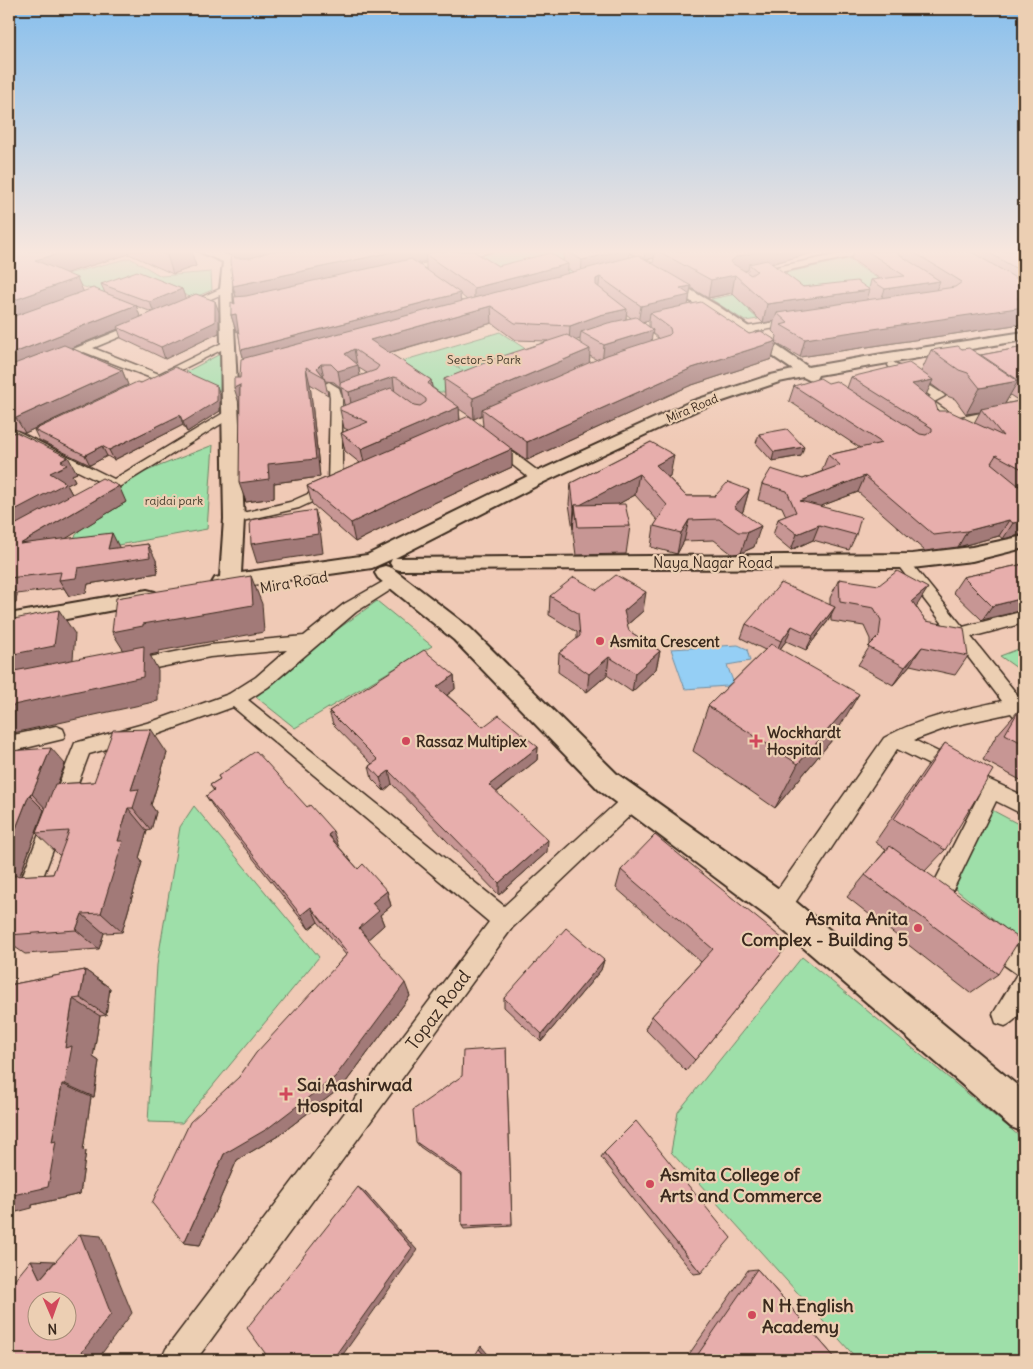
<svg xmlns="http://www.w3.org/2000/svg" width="1033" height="1369" font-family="Delius,sans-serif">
<rect width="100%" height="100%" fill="#f0cab6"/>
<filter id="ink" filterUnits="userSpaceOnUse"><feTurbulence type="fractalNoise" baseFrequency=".02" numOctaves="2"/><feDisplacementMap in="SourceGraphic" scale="10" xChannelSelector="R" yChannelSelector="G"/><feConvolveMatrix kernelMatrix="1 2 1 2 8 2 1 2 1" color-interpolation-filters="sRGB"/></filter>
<g filter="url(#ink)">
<g fill="#9edfa9" stroke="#6c8464">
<path d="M502,251H569L596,268L570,275L500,279L466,258Z"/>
<path d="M130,258L161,276L211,272L212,290L193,298L144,279L105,293L74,284L43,280Z"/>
<path d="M848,259L895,290L806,302L771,276Z"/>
<path d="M752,291L774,307L749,311L758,319L745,321L711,299Z"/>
<path d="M500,332L542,360L478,382L450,362L478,383L450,392H432L395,363Z"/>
<path d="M222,353L220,391L182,374Z"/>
<path d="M213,445L207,529L79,552L73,539L114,484Z"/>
<path d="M377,601L432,646L295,728L256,697L338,629Z"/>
<path d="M1024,647V673L1000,656Z"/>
<path d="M194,806L319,957L182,1123L148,1122L157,965L180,827Z"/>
<path d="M990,809L1024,827V943L950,885Z"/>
<path d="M802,957L1024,1140V1360H858L671,1152L678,1112Z"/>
</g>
<path fill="#95cff5" stroke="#718d9f" d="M738,645L747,649L750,661L727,665L733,681L727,686L685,689L671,649Z"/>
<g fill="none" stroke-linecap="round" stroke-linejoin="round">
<g stroke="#3b2a1e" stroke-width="3">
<g id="street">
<path d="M480,251H493L400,275L395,272L397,270Z"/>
<path d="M854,251H868L864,254L757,277L752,274L757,271Z"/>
<path d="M226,286L231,289L229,291L188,309H182L180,307Z"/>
<path d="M796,319L800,320V324L745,333L740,330L745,327Z"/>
<path d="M140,322L144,323V327L93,348L159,374L224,342H232L233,344L159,381L84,352L55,363L50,360L51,358Z"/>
<path d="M893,362L943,394L945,396L934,402L957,418L1024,404V411L955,426L951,425L922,404L920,402L931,396L889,367L888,365L889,363Z"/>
<path d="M329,382L339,388L342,397V486L340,489L299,508L234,523L229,522L227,519L229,516L290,502L328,485L330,397L329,391L323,385Z"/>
<path d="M230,409L234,410L236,413L234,416L119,487L105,493L98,489L104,484L9,437V428L13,429L114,479Z"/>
<path d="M495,441L499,442L543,475L545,478L543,481H533L491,448L489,445L491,442Z"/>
<path d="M902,556L907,558L963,627L1024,611V623L971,637L1024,703V723L1018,721L1011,713L952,726L914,740L961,763L964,769L961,775L954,777L897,749L787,915L779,918L771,915L768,907L771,899L884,738C921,717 961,710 1002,701L897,564L895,561L897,558Z"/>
<path d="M395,575L400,576L403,580L400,584L356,612L268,687L248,700L504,906L625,795L632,792L639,795L642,801L639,807L512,928L196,1360H161L166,1349L489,922L233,707L156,735L89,754L17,946L9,949V910L75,743L154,721L229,694L256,677L287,650L210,657L131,673L125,672L122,667L125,662L210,645L304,636L344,604Z"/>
<path d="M56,726L63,729L65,734L63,739L9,752V736Z"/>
<path d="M981,776L1024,796V815L996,801L951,894L954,906L951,914L943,917L935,914L928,899L929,893L980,793L974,790L971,784L974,778Z"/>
<path d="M990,930L1024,951C1024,976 1032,1015 1005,1026L996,1023L993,1014L1017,974L982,949L979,941L982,933Z"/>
</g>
</g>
<g stroke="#3b2a1e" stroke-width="4">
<g id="secondary">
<path d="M200,251H215L233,257L235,260L232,289L244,519L241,573L367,555L532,474L690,402L771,375L793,370L708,312L612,253L610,251H624L718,306L808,367L882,354L1024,332V340L818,375L816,379L811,381L803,377L779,382L702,408L544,482L395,558L912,554L972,547L1024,536V548L972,561L912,568L400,570L393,568L390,563L392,559L372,568L240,587L236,598L229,600L222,598L219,589L215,588L212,583L215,578L220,577L224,519L220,289L223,262L202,253Z"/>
<path d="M385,566L392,568L470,628L617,774L790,897L1024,1091V1132L1011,1127L768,917L599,790L454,640L378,578L375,573L378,568Z"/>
<path d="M147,590L155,592L158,597L155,602L9,630V614Z"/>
</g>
</g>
<use href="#street" fill="#eccfb3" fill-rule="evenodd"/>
<use href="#secondary" fill="#eccfb3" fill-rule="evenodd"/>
</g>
<g fill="#c79694" stroke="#3b2a1e" fill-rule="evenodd">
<path d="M9,251H10L11,253L15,252L12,251H191L196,266L173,274L129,254L66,273L83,292L105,293L101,284L182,289L185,299L219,312V333L165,359L121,338L118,329L71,348L122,370L128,385L25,433L9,427ZM136,306L152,312L140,317Z"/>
<path d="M473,251L498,266L563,261L564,251H820L771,264L803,287L869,289L871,280L880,279L851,259L854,251H1024V317L1021,324L800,357L776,343L772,359L689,386L527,460L512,450V467L421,509L355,542L312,504L307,486L360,463L345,451L341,433L348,430L344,428L340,410L345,405L344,404L341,388L334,382L325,381L328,395L310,384L320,477L274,483V498L246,502L240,378L243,358L238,331H236L231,315L236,297L233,286L268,252ZM629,252L635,255L628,257ZM654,258L653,263L647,260ZM426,261V270L417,263ZM568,269L573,272L568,273ZM691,288L708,298L732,293L763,323L774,321L772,331L777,336L776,341L749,334L688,305ZM460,294L467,300L460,301ZM626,314L631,318L626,319ZM649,320V327L642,322ZM492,323L515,340L548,341L444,379L445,397L432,387L431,380L389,353ZM652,333L659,339L651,341ZM580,339V343L575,340ZM590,356L597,360L589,363ZM359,368L367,373L360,376ZM459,409L474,419L482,415L483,426L460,420Z"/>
<path d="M1024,347V536V534L1003,539L999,536L958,547L925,551L858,492L821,506L856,535L849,550L813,540L791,550L773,535L778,519L786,516L782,507L758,500L762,484L803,479L823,471L822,470L828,455L860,448L789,401L794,386L847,388L851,377L921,372L931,350L962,349L981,355ZM931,384L947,396L955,399L966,414L980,412L974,423L938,411L925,395ZM1010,395L1019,401L1005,404Z"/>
<path d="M141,383L220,395V411L187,432L183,425L114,460L107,456L90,465L39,440L34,430Z"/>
<path d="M9,434L77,473L72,475L75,481L67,485L72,494L126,502L66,538L120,548L156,560L158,573L88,584L86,593L69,596L64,588L17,594L16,603L9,605Z"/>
<path d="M759,434L801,456L772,461L756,443Z"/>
<path d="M651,442L670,476L668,477L686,496H715L749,490L743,511L742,513L754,547L741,553L732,554L714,540L684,541L677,554L651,547L654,526L658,521L635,495L618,504L630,526L626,554L576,555L573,533V529L569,504L571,483Z"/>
<path d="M1024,564L982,620L953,592L963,577Z"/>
<path d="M839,579L916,607L926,621L968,656L955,675L910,665L893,685L858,665L870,646V639L864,626L831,621V615L828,621L806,650L786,641L780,649L832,740L775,808L693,751L708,706L765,650L741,638L746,624L830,605V598Z"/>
<path d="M597,590L643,611L627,625L629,631L660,651L656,669L632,692L607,675L587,692L558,672L559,653L577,639V632L549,615L550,596Z"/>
<path d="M454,675L455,689L447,695L483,727L538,747L537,760L496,793L547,852L499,895L392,784L384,791L372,779L369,766L372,764L333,724L329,711Z"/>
<path d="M1019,710L1024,712V782L983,760L996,736Z"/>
<path d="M945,743V850L925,871L998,974L970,993L847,897L886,850L875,842L925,769Z"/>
<path d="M9,751L65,764L57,784L94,782L167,753L151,805L156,812L151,830L147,831L139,858L142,862L122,932L104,933L99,949L25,954L9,943ZM44,810H45L36,833L59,855H60L53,874L20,876Z"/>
<path d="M218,776L339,847L358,869L387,891L391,906L380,915L384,925L368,939L410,996L343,1086L278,1136L237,1160L200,1245L184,1243L239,1077L346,955L318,922L309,929L217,813L206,796L214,791L210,785L220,779Z"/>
<path d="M621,870L789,944L686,1071L645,1029L652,1016L701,962L616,888Z"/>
<path d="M604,960L601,970L541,1042L504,1007V998Z"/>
<path d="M85,970L110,988L106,1015L100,1016L93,1057L99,1061L94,1097H91L83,1150L86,1151L80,1194L32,1205V1208L9,985Z"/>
<path d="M506,1048L512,1226L464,1229L462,1226V1176L420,1147L416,1142Z"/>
<path d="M604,1153L701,1273L694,1274L642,1210L601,1157Z"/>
<path d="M757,1269L837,1360H685L748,1270Z"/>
</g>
<g fill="#a27a78" stroke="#3b2a1e">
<path d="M70,251H128L129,254L44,280L35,260Z"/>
<path d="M180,251H191L196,266L173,274L167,255Z"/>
<path d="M239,251H268L270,260L238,269L233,252Z"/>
<path d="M397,251H461L425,254L426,261L238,303L233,286Z"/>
<path d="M619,251H629L628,265L581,277L582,260Z"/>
<path d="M645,251H655L654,258L644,260Z"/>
<path d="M761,251H820L754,268L749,264L748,270L733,274L735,275L732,293L708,298L711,280L730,262L736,257Z"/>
<path d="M568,264L567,280L474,305V288Z"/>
<path d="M600,277L598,293L594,295L596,279Z"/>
<path d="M77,278L86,297L18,323L9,304V302Z"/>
<path d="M940,281L933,297L879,305L885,289Z"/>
<path d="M691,286L687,312L650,313L649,320L638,323L641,306L680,288Z"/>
<path d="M182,289L186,300L154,313L150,302Z"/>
<path d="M870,290L864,308L777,313L774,321L763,323L767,304Z"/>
<path d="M460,293L461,309L246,366L241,350Z"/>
<path d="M1024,297V317L1021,324L800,357L805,339Z"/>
<path d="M215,301L219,312V333L165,359L161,347Z"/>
<path d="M136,305L141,319L117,327L118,329L9,373V355Z"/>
<path d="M491,306L492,323L373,357L370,340Z"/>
<path d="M627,309L625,326L581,332L580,339L569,343L570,326L600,315Z"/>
<path d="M236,314L241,331H236L231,315Z"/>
<path d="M653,330L650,347L602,363L604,345Z"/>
<path d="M777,341L772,359L689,386L527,460V442L692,368Z"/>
<path d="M354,349L357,365H358L361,382L341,387L338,371L345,354Z"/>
<path d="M590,349L589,369L482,409V415L474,419L473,398Z"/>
<path d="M321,364L325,381L324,377L317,368Z"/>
<path d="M306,367L310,384L320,477L274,483V498L246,502L239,483L268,464Z"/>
<path d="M122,370L128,385L25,433L16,418Z"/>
<path d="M393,377L395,394L352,409L349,392Z"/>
<path d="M431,380L433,398L428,383Z"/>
<path d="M933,380L926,395L905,399L912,384Z"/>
<path d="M1018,381L1003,407L981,409L980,412L966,414L980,388Z"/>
<path d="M240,385V406L234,388Z"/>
<path d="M217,386L220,395V411L187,432L183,422Z"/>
<path d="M459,407L460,425L365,467L361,449Z"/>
<path d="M180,415L183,425L114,460L109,450Z"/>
<path d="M102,446L107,456L90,465L85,455Z"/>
<path d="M804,447L801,456L772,461L774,452Z"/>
<path d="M512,449V467L421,509L355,542L351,523L419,490Z"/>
<path d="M674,455L670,476L652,486L656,465Z"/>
<path d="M68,457L77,473L72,475L75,481L67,485L74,498L9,535V513L50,473L61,461Z"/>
<path d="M639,474L635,495L578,526L575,507Z"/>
<path d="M865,476L858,492L795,516L800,501Z"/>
<path d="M119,486L126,502L31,560L20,544Z"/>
<path d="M749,490L743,511L730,527L734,507Z"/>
<path d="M574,508H575L573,529Z"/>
<path d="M315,510L320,529L323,553L257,563L251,544Z"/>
<path d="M689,520L684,541L677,554L681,533Z"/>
<path d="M1009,520L999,536L958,547L967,531Z"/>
<path d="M1024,521V534L1003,539L1013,523Z"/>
<path d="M819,525L813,540L791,550L797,534Z"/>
<path d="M761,526L754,547L741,553L748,532Z"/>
<path d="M112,533L120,549L148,544L156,560L158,573L88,584L86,593L69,596L59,580L108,549Z"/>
<path d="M251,576L262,604L264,632L159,651V653L150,655L158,670V701L9,734V706L129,659L112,632L143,624Z"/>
<path d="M9,584L17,594L16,603L9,605Z"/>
<path d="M928,588L916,607L901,620L912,601Z"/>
<path d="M646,592L643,611L621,630L624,611Z"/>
<path d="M1024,598V610L982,620L992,606Z"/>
<path d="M835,607L828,621L806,650L813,636Z"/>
<path d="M59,610L75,634L72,671L9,683V655Z"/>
<path d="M792,626L786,641L775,655L781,641Z"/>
<path d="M922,647L910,665L893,685L905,667Z"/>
<path d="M660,651L656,669L632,692L635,673Z"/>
<path d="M609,657L607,675L587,692L589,674Z"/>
<path d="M454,675L455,689L439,701L437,687Z"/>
<path d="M859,694L832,740L775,808L798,764Z"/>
<path d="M151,729L167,753L151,805L156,812L151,830L133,808L131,790Z"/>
<path d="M538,747L537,760L489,798V785Z"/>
<path d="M51,748L65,764L47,810L32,794Z"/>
<path d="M389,771L392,784L384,791L380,778Z"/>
<path d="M29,795L44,810L9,905V846Z"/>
<path d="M128,808L147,831L139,858L142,862L122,932L101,913L118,841Z"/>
<path d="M333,831L339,847L328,835Z"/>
<path d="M548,840L547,852L499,895V883Z"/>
<path d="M387,891L391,906L380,915L384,925L365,942L359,928L372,903Z"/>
<path d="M311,907L318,922L309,929L301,915Z"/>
<path d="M82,914L104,933L99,949L76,930Z"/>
<path d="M604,960L601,970L541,1042L542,1034Z"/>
<path d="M85,970L110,988L106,1015L80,998Z"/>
<path d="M405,983L410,996L343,1086L278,1136L237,1160L200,1245L184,1243L224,1154Z"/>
<path d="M73,999L100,1016L93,1057L99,1061L94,1097L65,1084V1048Z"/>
<path d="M62,1084L91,1097L83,1150L86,1151L80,1194L32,1205V1208L9,1214V1196L52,1142Z"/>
<path d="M358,1187L365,1192L417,1250L339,1360H332Z"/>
<path d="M80,1234L101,1236L132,1313L97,1360H76Z"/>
<path d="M31,1260L55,1261L40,1279Z"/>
<path d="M481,1346L493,1360H488L479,1349Z"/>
</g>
<g fill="#e7aeac" stroke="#3b2a1e" fill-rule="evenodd">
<path d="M19,251H70L35,260L77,278L9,302V253Z"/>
<path d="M156,251H180L167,255Z"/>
<path d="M232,251H239L233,252L235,258H251L271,251H397L233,286L230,261Z"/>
<path d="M439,251H473L498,266L550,253L568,264L474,288L425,254Z"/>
<path d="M567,251H619L582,260Z"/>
<path d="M658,251H761L736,257L730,262L751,275L757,271L749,264L767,260L803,287L857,281L870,290L767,304L735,275L711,280Z"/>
<path d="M867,251H894L940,281L885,289L871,280L905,276Z"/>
<path d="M912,251H970L1024,283V297L1017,298L1024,302V307L805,339L781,325L788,323L777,313L955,287L962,282Z"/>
<path d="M986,251H1024V273Z"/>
<path d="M638,255L691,286L680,288L690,295L641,306L600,277L596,279V285L627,309L600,315L570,326L515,323L491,306L370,340L431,380L428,383L431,387L459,407L361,449L341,433L368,422L340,410V407L391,388L414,405L420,406L426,402V399L398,378L393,377L349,392L340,387V383L376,370L379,366L354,349L345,354L358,365L338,371L331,364H321L317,368L324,377L306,367L316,459L268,464L269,479L239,483L240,385L234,388V378H240L241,359Z"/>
<path d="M411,259L460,293L241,350L236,314L231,315V302L235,304L234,297L246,296Z"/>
<path d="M137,271L182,289L150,302L101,284Z"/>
<path d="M93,288L136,305L9,355V318Z"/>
<path d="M196,294L215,301V322L161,347L117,327Z"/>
<path d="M701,302L749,334L761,331L777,341L692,368L527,442L482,409L607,355L669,335L671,333L670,328L650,313Z"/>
<path d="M636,317L653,330L604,345L581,332L608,323Z"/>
<path d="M567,335L590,349L473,398L444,379L500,357Z"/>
<path d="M64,345L122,370L16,418L9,415V366Z"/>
<path d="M958,346L962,349L969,348L1018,381L980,388L968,373L959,370L931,350Z"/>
<path d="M1024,347V384L981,355Z"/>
<path d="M909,363L933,380L912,384L935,402L938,411H949L1003,436L981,409L1024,400V415L1021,416L1024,418V470L996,455L991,463L1024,490V521L1013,523L1009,520L967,531L934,535L865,476L800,501L861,517L856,535L819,525L797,534L778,519L796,512L787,491L762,484L771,469L803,479L840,465L828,455L882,443L794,386L820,378L828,383L836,381L920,434L926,435L932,431V428L851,377Z"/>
<path d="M175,367L217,386V401L183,422L180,415L109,450L102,446L85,455L34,430L137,382L141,383Z"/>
<path d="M469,416L512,449L419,490L351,523L307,486Z"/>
<path d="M787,429L804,447L774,452L759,434Z"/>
<path d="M16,432L68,457L61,461L67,465L50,473L66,483L9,513V434Z"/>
<path d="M651,442L674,455L656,465L686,496H715L728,482L749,490L734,507L761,526L748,532H738L719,519L689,520L681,533L654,526L667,505L639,474L580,505H575L574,508L571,483Z"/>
<path d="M102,478L119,486L20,544L112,533L108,549L148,544L150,557L78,568L76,578L59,580L61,572L9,578V528Z"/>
<path d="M625,504L630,526L578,527L575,505Z"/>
<path d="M315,510L318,534L251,544L250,520Z"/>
<path d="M1024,564V598L992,606L963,577Z"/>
<path d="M897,571L928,588L912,601L926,621L964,628L968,656L922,647L905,667L868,647L879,636L881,620L874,608L840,602L839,579L879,585Z"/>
<path d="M616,575L646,592L624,611L629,631L660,651L635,673L609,657L589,674L559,653L580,636L578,613L550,596L574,577L597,590Z"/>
<path d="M251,576L253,605L143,624V626L112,632L116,598Z"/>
<path d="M781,583L835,607L813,636L792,626L781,641L746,624Z"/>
<path d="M59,610L54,646L9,655V620Z"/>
<path d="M771,644L859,694L798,764L708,706Z"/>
<path d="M144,646L143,677L9,706V672Z"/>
<path d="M424,650L454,675L437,687L483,727L499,715L538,747L489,785L548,840L499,883L389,771L380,778L369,766L378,760L329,711Z"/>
<path d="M1019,710L1024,712V744L1005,734Z"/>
<path d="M151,729L131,790L139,789L133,808H128L118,841H123L101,913L82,914L76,930L9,935V885L13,876L53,874L69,831L36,833L55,784L94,782L113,730Z"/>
<path d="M945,743L993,770L945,850L894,819Z"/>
<path d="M51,748L32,794L29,795L9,846V751Z"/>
<path d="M256,751L307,807L310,805L333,831L328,835L358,869L363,864L387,891L372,903L379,911L359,928L405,983L335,1077L267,1129L224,1154L184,1243L152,1203L190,1122L239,1077L256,1053L348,953L311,907L301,915L206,796L214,790L210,785L220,779L218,776Z"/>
<path d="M655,835L789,944L695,1060L652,1016L713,949L621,870Z"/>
<path d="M890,846L1020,939L998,974L865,875Z"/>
<path d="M566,928L604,960L542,1034L504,998Z"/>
<path d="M85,970L80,998L73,999L65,1048L72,1046L65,1084H62L52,1142L56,1141L48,1187L9,1196V985Z"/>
<path d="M506,1048L512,1224L462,1226V1174L416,1142L413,1110L462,1076L463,1051Z"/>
<path d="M636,1121L731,1238L701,1273L604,1153Z"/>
<path d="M358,1187L412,1248L332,1360H270L247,1328Z"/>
<path d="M80,1234L111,1314L76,1360H9V1287L31,1260L40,1279ZM38,1302H68V1332H38Z"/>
<path d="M757,1269L837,1360H694Z"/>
<path d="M479,1349L488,1360H472Z"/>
</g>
</g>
<linearGradient id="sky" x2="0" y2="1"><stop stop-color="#87bfed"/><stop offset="0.57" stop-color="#f8e7de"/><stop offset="1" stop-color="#f8e7de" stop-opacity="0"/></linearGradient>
<rect width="1033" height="442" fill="url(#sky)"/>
<g fill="#d1495b" stroke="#eccfb3" stroke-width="2">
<circle cx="600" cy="641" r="5"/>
<circle cx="406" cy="741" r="5"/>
<path d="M753.5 733.5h5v5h5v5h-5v5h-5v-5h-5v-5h5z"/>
<circle cx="918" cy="928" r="5"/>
<path d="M283.5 1086.5h5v5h5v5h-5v5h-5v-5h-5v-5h5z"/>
<circle cx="650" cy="1184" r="5"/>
<circle cx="752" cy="1315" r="5"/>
</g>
<g text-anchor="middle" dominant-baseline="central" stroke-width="4.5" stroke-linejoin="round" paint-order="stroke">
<g font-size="12" fill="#453c2c" stroke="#eccfb3">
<text x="484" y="359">Sector-5 Park</text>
<text x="174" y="500">rajdai park</text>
</g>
<g font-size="12" fill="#3b2a1e" stroke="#eccfb3">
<text transform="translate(692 408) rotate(-23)">Mira Road</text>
</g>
<g font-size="15" fill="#3b2a1e" stroke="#eccfb3">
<text x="713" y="562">Naya Nagar Road</text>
<text transform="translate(294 582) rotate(-10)">Mira Road</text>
</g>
<g font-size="15" font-weight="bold" fill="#3b2a1e" stroke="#eccfb3" text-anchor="start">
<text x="610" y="641">Asmita Crescent</text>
<text x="767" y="732">Wockhardt<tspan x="767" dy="17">Hospital</tspan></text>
<text x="416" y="741">Rassaz Multiplex</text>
</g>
<g font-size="18" font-weight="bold" fill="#3b2a1e" stroke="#eccfb3" text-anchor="start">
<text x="908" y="918" text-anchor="end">Asmita Anita<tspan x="908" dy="21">Complex - Building 5</tspan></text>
<text x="297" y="1084">Sai Aashirwad<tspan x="297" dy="21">Hospital</tspan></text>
<text x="660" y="1174">Asmita College of<tspan x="660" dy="21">Arts and Commerce</tspan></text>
<text x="762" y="1305">N H English<tspan x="762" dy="21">Academy</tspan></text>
</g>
<g font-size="18" fill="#3b2a1e" stroke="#eccfb3">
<text transform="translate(438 1010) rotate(-53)">Topaz Road</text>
</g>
</g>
<rect width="1033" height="1369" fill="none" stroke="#eccfb3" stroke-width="30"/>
<rect x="15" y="15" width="1003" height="1339" fill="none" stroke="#3b2a1e" stroke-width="2" filter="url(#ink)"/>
<g transform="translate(52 1316) rotate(178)"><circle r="24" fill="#eccfb3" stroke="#a58d77"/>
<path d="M0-4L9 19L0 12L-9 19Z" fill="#d1495b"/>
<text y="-8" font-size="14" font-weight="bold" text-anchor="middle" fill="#3b2a1e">N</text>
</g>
</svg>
